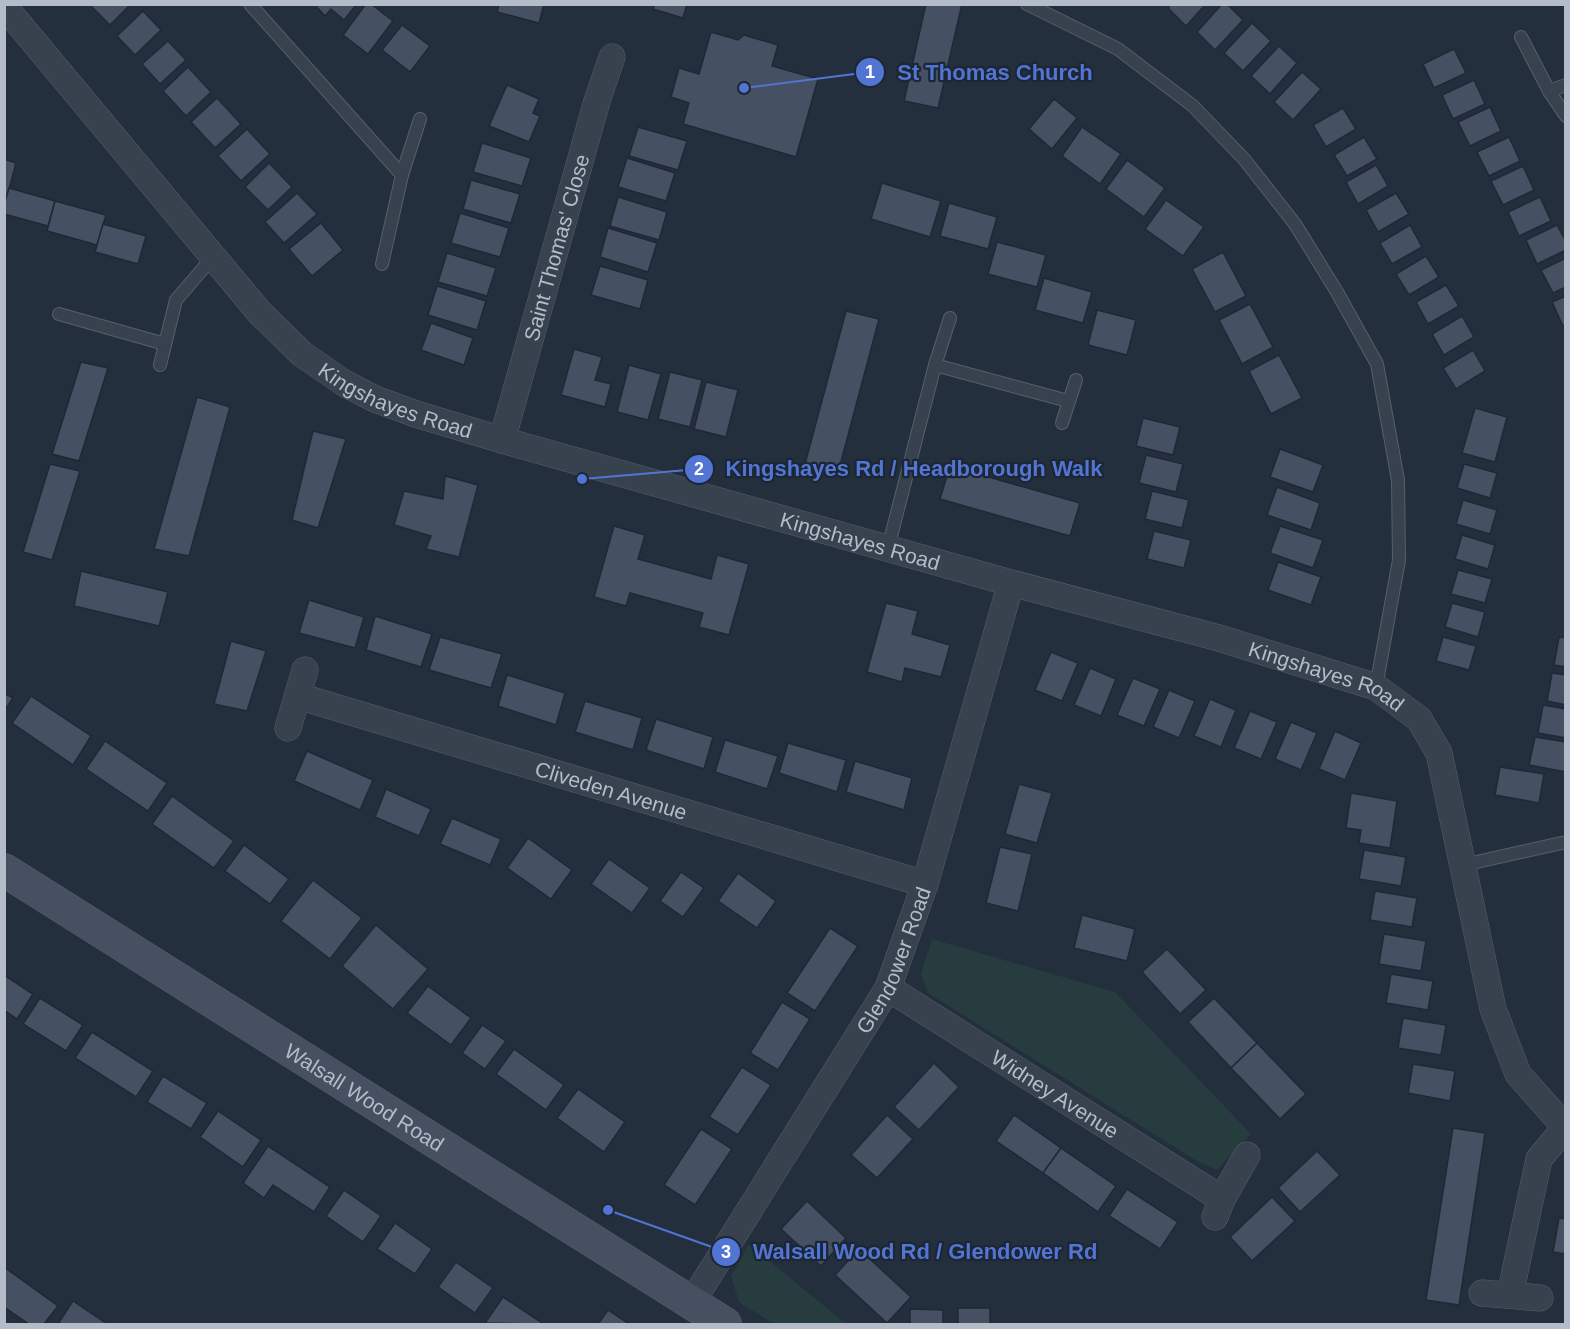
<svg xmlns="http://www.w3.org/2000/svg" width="1570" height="1329" font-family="Helvetica,sans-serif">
<rect width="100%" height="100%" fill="#242f3e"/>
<g fill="#263c3f">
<path d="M932,939L1115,992L1251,1134L1217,1170L1200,1163L928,993L921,974Z"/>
<path d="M749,1244L846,1324H774L739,1302L731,1276Z"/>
</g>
<g fill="#455162" stroke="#1f2835" stroke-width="1.5">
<path d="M89,4H131L110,25Z"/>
<path d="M314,4H357L344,20L331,9L325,16Z"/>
<path d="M366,4H371L393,21L368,54L343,35Z"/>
<path d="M499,4H544L539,23L497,12Z"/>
<path d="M655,4H687L683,18L653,9Z"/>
<path d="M926,4H962L938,108L904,101Z"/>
<path d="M1171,4H1206L1186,26L1168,8Z"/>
<path d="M1222,4H1227L1243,20L1215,50L1197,32Z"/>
<path d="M143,11L161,30L135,55L117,36Z"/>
<path d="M1252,23L1271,41L1243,71L1224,53Z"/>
<path d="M402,25L430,46L410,72L382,50Z"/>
<path d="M711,32L738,40L744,35L778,45L772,66L818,79L796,157L683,124L689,103L671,97L679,68L699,74Z"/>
<path d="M168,41L186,60L160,84L142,64Z"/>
<path d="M1279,46L1297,63L1270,94L1251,76Z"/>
<path d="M1454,49L1466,73L1434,88L1423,64Z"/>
<path d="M188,67L211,92L186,116L163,91Z"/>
<path d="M1302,72L1321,89L1293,120L1274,102Z"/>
<path d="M1474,80L1485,104L1453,119L1442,95Z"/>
<path d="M507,85L539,99L533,113L540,116L529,142L489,126Z"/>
<path d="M217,98L241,124L215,148L191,122Z"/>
<path d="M1054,99L1077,118L1052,149L1029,129Z"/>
<path d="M1490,107L1501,131L1470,146L1458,122Z"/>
<path d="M1343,108L1356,129L1326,147L1313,125Z"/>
<path d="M638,127L687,141L678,170L629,156Z"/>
<path d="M1082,127L1121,154L1100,184L1062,156Z"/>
<path d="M247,129L270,154L241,181L218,156Z"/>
<path d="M1364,137L1377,159L1347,176L1334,155Z"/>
<path d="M1509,137L1520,161L1489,176L1477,152Z"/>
<path d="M482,143L531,158L522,186L473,172Z"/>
<path d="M627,158L675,173L666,201L618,187Z"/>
<path d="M4,159L16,163L7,197L4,196Z"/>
<path d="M1127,160L1165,188L1144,217L1106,189Z"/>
<path d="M269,163L292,187L268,210L245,187Z"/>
<path d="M1376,165L1388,186L1358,204L1346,182Z"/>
<path d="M1523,166L1534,190L1503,205L1491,181Z"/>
<path d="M471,180L520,194L511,223L463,209Z"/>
<path d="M882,183L941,201L930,237L871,219Z"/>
<path d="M9,188L55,201L48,226L4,214V205Z"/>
<path d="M297,193L317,214L284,243L265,222Z"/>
<path d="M1396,193L1409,214L1378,232L1366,210Z"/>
<path d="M618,197L667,212L659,240L610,226Z"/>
<path d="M1540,197L1551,221L1519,236L1508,212Z"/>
<path d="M1166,200L1204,227L1183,256L1145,229Z"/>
<path d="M55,201L106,215L97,245L47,231Z"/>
<path d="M949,203L997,217L988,249L940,236Z"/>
<path d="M460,213L509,228L500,257L451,243Z"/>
<path d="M321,223L343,250L312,276L289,249Z"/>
<path d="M103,224L146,236L138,264L95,252Z"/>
<path d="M1410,225L1422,247L1392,264L1380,243Z"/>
<path d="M1557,225L1566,242V250L1537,264L1526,240Z"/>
<path d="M608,228L657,243L648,272L600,257Z"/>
<path d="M997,242L1046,255L1037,287L988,274Z"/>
<path d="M1223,252L1246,296L1215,312L1192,269Z"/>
<path d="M447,253L496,268L487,296L438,282Z"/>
<path d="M1426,256L1439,277L1409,295L1396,274Z"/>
<path d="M1566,258V287L1553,293L1541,270Z"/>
<path d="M600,266L648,280L640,309L591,295Z"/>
<path d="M1044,278L1092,292L1083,323L1035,310Z"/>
<path d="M1446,285L1459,306L1428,324L1416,302Z"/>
<path d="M437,286L486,301L477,330L428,315Z"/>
<path d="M1566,296V325L1563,326L1552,302Z"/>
<path d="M1250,304L1273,347L1242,364L1219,320Z"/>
<path d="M1097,310L1136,320L1127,355L1088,345Z"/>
<path d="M846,311L879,319L838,473L805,464Z"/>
<path d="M1462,316L1474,337L1444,355L1432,334Z"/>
<path d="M431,323L473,338L464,365L421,350Z"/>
<path d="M574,349L602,357L595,380L611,384L605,407L561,395Z"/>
<path d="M1473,350L1485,371L1456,389L1443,368Z"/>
<path d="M1279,355L1302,398L1271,414L1249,371Z"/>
<path d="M81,362L108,368L79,461L52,454Z"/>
<path d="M629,365L661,374L648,420L617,412Z"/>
<path d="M670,372L702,380L690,427L658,419Z"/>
<path d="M706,382L738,390L726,437L694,429Z"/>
<path d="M197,397L230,407L189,556L154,549Z"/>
<path d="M1475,408L1507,417L1495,462L1462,453Z"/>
<path d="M1143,418L1180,427L1173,455L1136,446Z"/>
<path d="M313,431L346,439L318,528L292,520Z"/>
<path d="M1280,449L1323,465L1313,492L1270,477Z"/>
<path d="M1146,455L1183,464L1176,492L1139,483Z"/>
<path d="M50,464L80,471L52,560L23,552Z"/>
<path d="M1464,464L1497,473L1490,498L1457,488Z"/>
<path d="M950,466L1080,503L1070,536L940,499Z"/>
<path d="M445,476L478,485L459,557L426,549L431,536L394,525L404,491L443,499Z"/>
<path d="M1277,487L1320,503L1311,530L1267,515Z"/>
<path d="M1152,491L1189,500L1182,528L1145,519Z"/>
<path d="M1463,500L1497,510L1490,534L1456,524Z"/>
<path d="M614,526L645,535L638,559L711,579L717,555L749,564L729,635L699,627L703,613L630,593L626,606L594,597Z"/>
<path d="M1280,526L1323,540L1313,568L1270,553Z"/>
<path d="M1154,531L1191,540L1184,568L1147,559Z"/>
<path d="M1462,535L1495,545L1488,569L1455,559Z"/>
<path d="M1278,562L1321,577L1311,605L1268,590Z"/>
<path d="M1458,570L1492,579L1485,603L1451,594Z"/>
<path d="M81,571L168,592L159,626L74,606Z"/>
<path d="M309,600L364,617L355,648L299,633Z"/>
<path d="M886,603L918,611L912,634L950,645L941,677L905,668L902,682L867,672Z"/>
<path d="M1452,603L1485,612L1478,637L1445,627Z"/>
<path d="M375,616L432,634L421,667L366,650Z"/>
<path d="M440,637L502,654L491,688L429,670Z"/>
<path d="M1443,637L1476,646L1469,670L1436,661Z"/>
<path d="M1559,637L1566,638V667L1554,665Z"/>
<path d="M231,641L266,651L247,711L214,704Z"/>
<path d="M1051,652L1078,663L1062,701L1035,690Z"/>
<path d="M1090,668L1116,679L1101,716L1074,705Z"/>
<path d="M1552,673L1566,675V705L1547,701Z"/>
<path d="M507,675L565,693L556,725L498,706Z"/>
<path d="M1133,678L1160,689L1144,726L1117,715Z"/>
<path d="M1169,690L1195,701L1179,738L1153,727Z"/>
<path d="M4,693L13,698L4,711Z"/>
<path d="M31,696L91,736L73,765L12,723Z"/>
<path d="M1210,699L1236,710L1221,747L1194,736Z"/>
<path d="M585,701L642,718L633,750L575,732Z"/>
<path d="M1543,705L1566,709V738L1538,733Z"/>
<path d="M1250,711L1277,722L1261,759L1234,748Z"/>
<path d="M656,719L713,737L704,769L646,750Z"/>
<path d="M1291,722L1317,733L1301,770L1275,759Z"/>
<path d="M1335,731L1361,743L1345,780L1319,769Z"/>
<path d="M1535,737L1566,742V772L1529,765Z"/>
<path d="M725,740L778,756L767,789L715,772Z"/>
<path d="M105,741L167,783L148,811L86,769Z"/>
<path d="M788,743L846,760L837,792L779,773Z"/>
<path d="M307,751L373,780L360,810L294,781Z"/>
<path d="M855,761L912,778L904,810L846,792Z"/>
<path d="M1500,767L1544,774L1539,803L1495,795Z"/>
<path d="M1019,784L1052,793L1037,843L1005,834Z"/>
<path d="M386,789L431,809L419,836L375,817Z"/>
<path d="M1351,793L1397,801L1390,848L1359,843L1361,830L1346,828Z"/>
<path d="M172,796L234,841L214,868L152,824Z"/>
<path d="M452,818L501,839L490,865L440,844Z"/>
<path d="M528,838L572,870L551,899L507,868Z"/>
<path d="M244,845L289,879L270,904L225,871Z"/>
<path d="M1000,847L1032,854L1018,911L986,903Z"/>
<path d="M1364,850L1406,857L1401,886L1359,879Z"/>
<path d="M609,859L650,888L632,913L591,884Z"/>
<path d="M681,872L704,888L683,917L660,901Z"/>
<path d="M738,873L776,901L757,928L718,901Z"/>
<path d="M313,880L362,918L330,959L281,921Z"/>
<path d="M1375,891L1417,898L1412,927L1370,920Z"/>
<path d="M1082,915L1135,929L1127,961L1074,948Z"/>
<path d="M376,925L428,969L393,1009L342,966Z"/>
<path d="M830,928L858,946L815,1011L787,993Z"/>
<path d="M1384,934L1426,941L1421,971L1379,964Z"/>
<path d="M1167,949L1206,990L1180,1014L1142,972Z"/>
<path d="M1391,974L1433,981L1428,1010L1386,1003Z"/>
<path d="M4,975L33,994L17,1019L4,1010Z"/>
<path d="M428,986L471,1018L451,1045L407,1013Z"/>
<path d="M40,998L83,1025L66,1051L23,1024Z"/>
<path d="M1214,998L1257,1043L1231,1068L1188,1022Z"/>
<path d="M782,1002L810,1019L778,1070L750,1053Z"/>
<path d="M1403,1018L1446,1025L1441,1055L1398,1048Z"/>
<path d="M482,1025L506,1041L485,1069L462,1053Z"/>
<path d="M92,1032L153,1071L136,1097L75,1058Z"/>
<path d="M1257,1043L1306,1094L1280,1119L1231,1068Z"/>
<path d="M514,1049L564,1085L546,1110L496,1074Z"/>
<path d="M934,1063L959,1087L919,1130L894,1107Z"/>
<path d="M1413,1064L1455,1071L1450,1101L1408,1093Z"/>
<path d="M742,1067L771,1085L738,1135L709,1117Z"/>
<path d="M163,1076L207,1103L191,1129L147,1102Z"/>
<path d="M578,1089L625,1122L604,1152L557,1118Z"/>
<path d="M218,1111L261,1140L243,1167L200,1137Z"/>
<path d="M887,1115L913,1139L877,1178L851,1155Z"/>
<path d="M1014,1115L1061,1148L1043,1173L996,1141Z"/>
<path d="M1453,1128L1485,1133L1459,1305L1426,1300Z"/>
<path d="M701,1129L732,1149L695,1205L664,1185Z"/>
<path d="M268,1146L330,1187L314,1212L273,1185L264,1198L243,1183Z"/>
<path d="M1061,1148L1116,1186L1098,1212L1043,1173Z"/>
<path d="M1317,1151L1340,1175L1300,1212L1278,1188Z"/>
<path d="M1127,1189L1178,1222L1160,1249L1109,1216Z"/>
<path d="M344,1190L381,1216L363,1242L326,1216Z"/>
<path d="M1272,1197L1295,1221L1252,1261L1230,1237Z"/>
<path d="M807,1201L846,1238L821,1266L781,1229Z"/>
<path d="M1559,1218L1566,1219V1254L1553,1252Z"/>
<path d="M395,1223L432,1249L415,1274L377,1249Z"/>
<path d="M859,1249L911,1297L887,1323L835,1275Z"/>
<path d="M456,1262L493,1288L475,1313L438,1287Z"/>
<path d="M4,1267L58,1306L44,1324H29L4,1307Z"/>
<path d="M503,1297L544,1324L485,1323Z"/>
<path d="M73,1301L107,1324H58Z"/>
<rect x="958" y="1308" width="32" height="16"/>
<path d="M910,1309L943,1310V1324H910Z"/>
<path d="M608,1310L629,1324H598Z"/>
</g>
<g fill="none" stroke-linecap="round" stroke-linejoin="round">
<g stroke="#565f6c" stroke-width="14">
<g id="lane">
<path d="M250,4L402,175"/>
<path d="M1027,4L1118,49L1193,106L1244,159L1295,224L1337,292L1377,364L1398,480L1399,560L1376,687"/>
<path d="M1521,37L1549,91L1566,116"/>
<path d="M1549,91L1566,85"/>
<path d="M382,264L402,175L420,119"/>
<path d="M59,314L165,344"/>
<path d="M160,365L176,300L213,257"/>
<path d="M935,365L1068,401"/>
<path d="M1062,423L1076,380"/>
<path d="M888,548L935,365L950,318"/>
<path d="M1463,865L1566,842"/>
</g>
</g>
<g stroke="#565f6c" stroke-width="27">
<g id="street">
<path id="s1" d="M4,6L260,313L302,354L344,383L375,399L416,414L502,440L1011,583L1219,638L1376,687L1419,719L1439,753L1493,1009L1518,1074L1566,1128"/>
<path id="s2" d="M502,440L597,101L612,57"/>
<path id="s3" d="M298,696L925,884"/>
<path d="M288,728L305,670"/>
<path id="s4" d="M888,988L1222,1199"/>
<path d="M1215,1217L1222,1199L1247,1155"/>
<path d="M1482,1293L1540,1298"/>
<path d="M1510,1295L1539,1159L1565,1128"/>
<path id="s5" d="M692,1302L888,988L925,884L1011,583"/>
</g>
</g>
<g stroke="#565f6c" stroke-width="34">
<g id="secondary">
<path id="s6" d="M4,870L725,1324"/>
</g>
</g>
<use href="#lane" stroke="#38414e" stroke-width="12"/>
<use href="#street" stroke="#38414e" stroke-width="26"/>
<use href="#secondary" stroke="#465061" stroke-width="33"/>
</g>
<g text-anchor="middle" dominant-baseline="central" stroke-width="4.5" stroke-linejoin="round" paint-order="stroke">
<g font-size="21" fill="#b4bcc9" stroke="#1d2633">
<text stroke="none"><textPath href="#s2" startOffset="200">Saint Thomas' Close</textPath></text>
<text stroke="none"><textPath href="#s1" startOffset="564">Kingshayes Road</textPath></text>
<text stroke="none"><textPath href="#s1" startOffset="1050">Kingshayes Road</textPath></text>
<text stroke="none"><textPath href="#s1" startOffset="1536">Kingshayes Road</textPath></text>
<text stroke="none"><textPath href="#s3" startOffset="327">Cliveden Avenue</textPath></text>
<text stroke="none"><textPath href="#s5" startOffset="398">Glendower Road</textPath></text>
<text stroke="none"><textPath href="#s4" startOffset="198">Widney Avenue</textPath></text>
<text stroke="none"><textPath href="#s6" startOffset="426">Walsall Wood Road</textPath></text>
</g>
</g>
<path fill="none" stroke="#5274d3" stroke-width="2" d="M744 88L870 72M582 479L699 469M608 1210L726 1252"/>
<g fill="#5274d3" stroke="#1d2633" stroke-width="2">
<circle cx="744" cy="88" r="6"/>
<circle cx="582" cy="479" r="6"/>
<circle cx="608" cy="1210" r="6"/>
<circle cx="870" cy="72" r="15"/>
<circle cx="699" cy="469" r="15"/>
<circle cx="726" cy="1252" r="15"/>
</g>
<g font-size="18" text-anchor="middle" font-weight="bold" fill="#fff">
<text x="870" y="78">1</text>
<text x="699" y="475">2</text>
<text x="726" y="1258">3</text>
</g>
<g font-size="22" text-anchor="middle" font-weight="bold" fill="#5274d3" stroke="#1d2633" stroke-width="4.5" stroke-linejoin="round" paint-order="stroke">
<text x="995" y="80">St Thomas Church</text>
<text x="914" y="476">Kingshayes Rd / Headborough Walk</text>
<text x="925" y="1259">Walsall Wood Rd / Glendower Rd</text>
</g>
<rect width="1570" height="1329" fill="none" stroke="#b4bcc9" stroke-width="12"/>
</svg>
